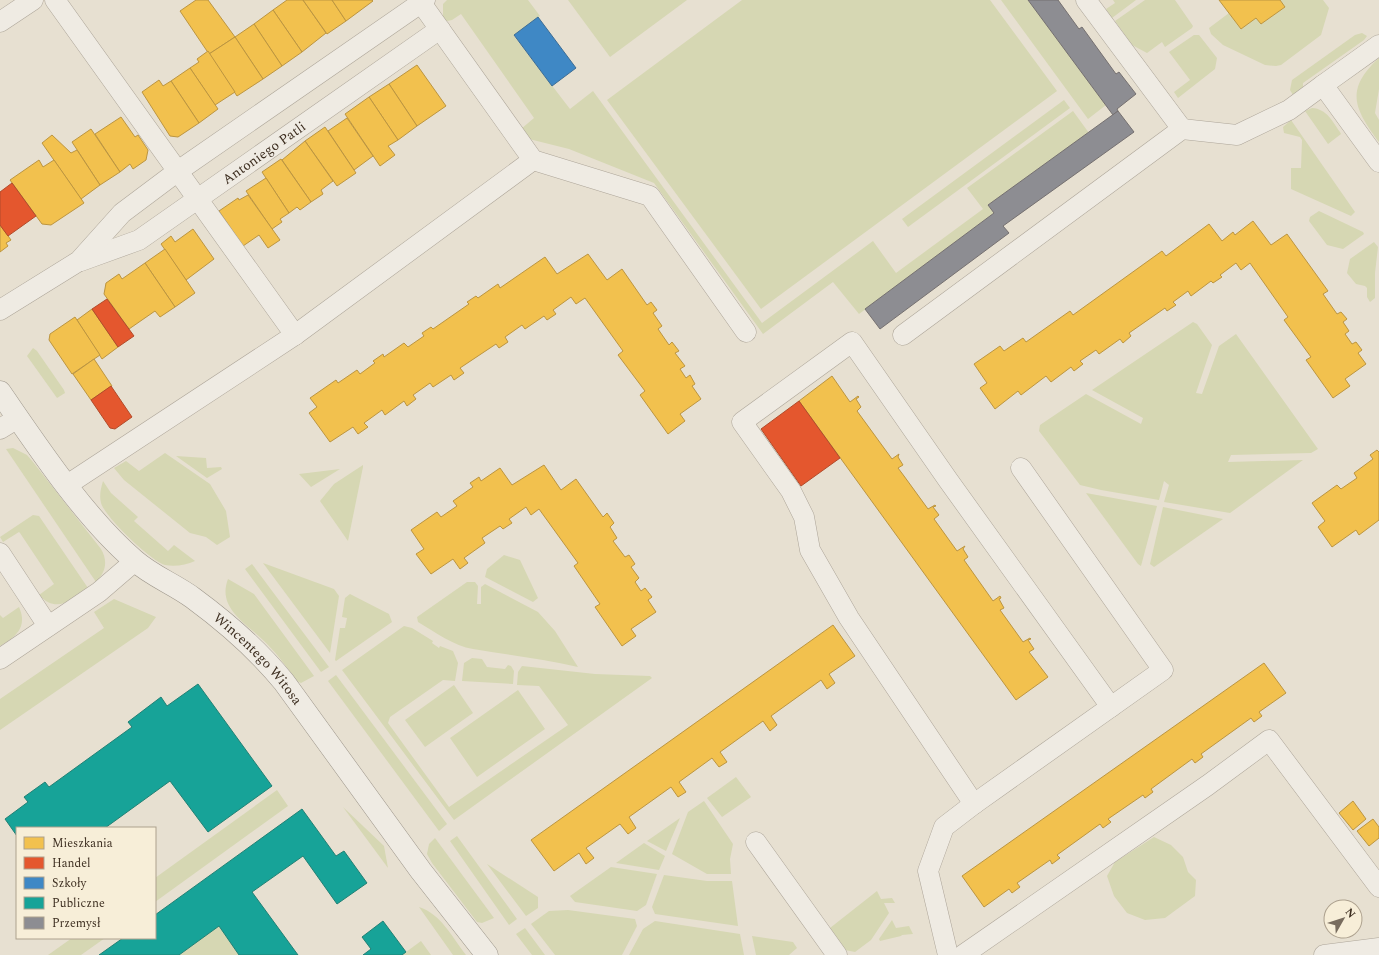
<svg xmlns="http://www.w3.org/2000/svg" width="1379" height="955" font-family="Spectral,serif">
<rect width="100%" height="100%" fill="#e7e0d1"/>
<g fill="#d6d7b3">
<path d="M447,0H528L540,16L514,36L570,109L593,91L762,323L873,241L896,273L983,209L967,188L1073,111L1089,133L988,205L994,213L859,314L833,282L763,334L654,183L569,149L529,139L521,129L534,118L461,14L452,20L447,21L443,17V4Z"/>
<path d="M568,0H687L610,57Z"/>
<path d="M742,0H990L1057,91L761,309L607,100Z"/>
<path d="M1001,0H1028L1106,105L1088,119Z"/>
<path d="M1113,0H1136L1112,18L1106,9L1115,3Z"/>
<path d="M1145,0H1175L1193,26L1192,28L1165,47L1162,42L1147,53L1132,45L1115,21Z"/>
<path d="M1280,0H1323L1329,8L1321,35L1281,65L1276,66L1265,65L1223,45L1211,34L1209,28L1229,13L1241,29L1256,18L1261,24L1285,7Z"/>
<path d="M1362,33L1367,36L1364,40L1303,83V88L1293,95L1290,90L1292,80L1355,35Z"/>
<path d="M1194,35H1199L1217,58L1215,69L1178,98L1174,92L1190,80L1169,52Z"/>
<path d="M1379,58V89L1375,113L1379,120V142C1355,109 1344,90 1379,58Z"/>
<path d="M1064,100L1070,108L908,227L902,219Z"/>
<path d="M1312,108C1327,109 1332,121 1340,132L1341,134L1328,144L1305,111Z"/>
<path d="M1291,120L1355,212L1351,216L1291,189V168H1301L1302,140L1300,137L1284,133L1283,127Z"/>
<path d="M1319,211L1363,232L1364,234L1343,249L1327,245L1309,221L1310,217Z"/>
<path d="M1374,242L1378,247L1375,273V298L1370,302L1367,297V288L1365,286L1356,284L1347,273L1350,259Z"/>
<path d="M1193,322L1197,324L1212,345L1196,393L1202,394L1219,346L1236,334L1318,449L1311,453L1231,455L1228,462L1303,460L1230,513L1164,502L1169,485L1164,481L1159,500L1101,490L1080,485L1039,431L1040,425L1086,394L1141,424L1143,418L1092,390Z"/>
<path d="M33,348L37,351L64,390L65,393L57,398L27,356Z"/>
<path d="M13,448L27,455L33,462L101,549C108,561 106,572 96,582L6,449Z"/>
<path d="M165,453L210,484L226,511L230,537L217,545L206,537L190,533L124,480L114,468L126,461L139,471Z"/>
<path d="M176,456L206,458L207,468L221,467L222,469L207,478Z"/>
<path d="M363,465V467L348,541L320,501L334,484Z"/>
<path d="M340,469L311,487L299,474Z"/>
<path d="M103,481L111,493L138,517L134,521L168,551L174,545L195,561C186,565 175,567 165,565C151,561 105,517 101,503C99,495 101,488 103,481Z"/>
<path d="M1086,493L1157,506L1141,566L1138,564Z"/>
<path d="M1163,507L1223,519L1154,567L1150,564Z"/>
<path d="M33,515L39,516L88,588C71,600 57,614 39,595L54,584L20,533L19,532L3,542L0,537Z"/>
<path d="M504,555L520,560L538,598L533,602L485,577L487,569Z"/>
<path d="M263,563L334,589L339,596L330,653Z"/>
<path d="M252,564L329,667L321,672L245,569Z"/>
<path d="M228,579L254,594L314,676L301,683L297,681C288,669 279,656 268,645C250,625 216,610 228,579Z"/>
<path d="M467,582H475L478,586L477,604H481V587L485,584L538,612L555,631L578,667C543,659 508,655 473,649C454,646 435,632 418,622L417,617Z"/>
<path d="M350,594L389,614L392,622L336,661L335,660L340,628H345L347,618L342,617L345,598Z"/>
<path d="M114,599L156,617L148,628L0,730V699L104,628L94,612Z"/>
<path d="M19,607C28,627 16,637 0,646V615L3,618Z"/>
<path d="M404,626L412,628L433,641L432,643L439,648L440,646L453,651L458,663L455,681L443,680L390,717L388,723L449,807L568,725L539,686L517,685L518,672L522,666L595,674L650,676L652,678L454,820L342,670Z"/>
<path d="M472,658L482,659L487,667L505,669L508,665L511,666L514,671L513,684L462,681L464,663Z"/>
<path d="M336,675L447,824L439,831L328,681Z"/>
<path d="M454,685L473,713L425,747L405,720Z"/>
<path d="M518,690L545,729L477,777L450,738Z"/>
<path d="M736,777L751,797L722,817L707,798Z"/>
<path d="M277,790L288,806L155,902V878Z"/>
<path d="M704,801L733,844L730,859L731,874H707L672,854L688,812Z"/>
<path d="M343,807L384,846L388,868Z"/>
<path d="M680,818L666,851L647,841Z"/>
<path d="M457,836L517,919L509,925L450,841Z"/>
<path d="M1154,837L1171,845L1183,857L1188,872L1196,880L1195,896L1165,918L1145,920L1127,913L1114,896L1107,876L1115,862Z"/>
<path d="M435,838L494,918L482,923L477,922L432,863L427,854L429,844Z"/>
<path d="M644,843L665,856L659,870L616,863Z"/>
<path d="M487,864L538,897V908L526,916Z"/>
<path d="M611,867L657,874L646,905L637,911L575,902L570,896Z"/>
<path d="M664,875L707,881H732L738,926L655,914L652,907Z"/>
<path d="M877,891L881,899L892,898L895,903H884L889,913L871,940L855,952L845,950L830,928Z"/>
<path d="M419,907C441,914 452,937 466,955H453Z"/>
<path d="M568,910L635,919L637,926L622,955H555L531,924L549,911Z"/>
<path d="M892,920L896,928L909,926L913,934L902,935L901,936L880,941L879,939Z"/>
<path d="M655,921L740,934L744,955H629L643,929Z"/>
<path d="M219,926L239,955H179Z"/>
<path d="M525,928L545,955H532L516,934Z"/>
<path d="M752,936L793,942L797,948L789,955H756Z"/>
<path d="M72,938H105L81,955H48Z"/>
<path d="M421,941L431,955H402Z"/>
</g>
<g fill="#f2c14e" stroke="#bc9540">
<path d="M196,0H208L235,37L209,54L180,11Z"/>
<path d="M287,0H303L326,33L302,52L273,10Z"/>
<path d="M303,0H332L346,21L327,34Z"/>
<path d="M332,0H372L373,1L346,21Z"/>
<path d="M1219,0H1280L1285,7L1261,24L1256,18L1241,29Z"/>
<path d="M273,10L302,52L282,66L254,24Z"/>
<path d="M254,24L282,66L263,79L235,37Z"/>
<path d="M235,37L263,79L237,96L209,54Z"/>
<path d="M208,51L235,92L215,105L190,68L199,62L197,59Z"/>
<path d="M417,65L446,106L417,126L389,84Z"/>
<path d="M190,68L218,109L199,123L171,81Z"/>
<path d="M159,80L163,86L171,81L199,123L178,137L170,136L142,92Z"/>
<path d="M389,84L417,126L398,140L369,97Z"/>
<path d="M369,97L398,140L388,146L395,155L380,166L345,114Z"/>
<path d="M121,117L135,137L138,135L148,150L146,160L133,169L130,164L120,172L95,134Z"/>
<path d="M347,118L373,156L354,170L328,131Z"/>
<path d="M325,127L356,173L337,186L305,141Z"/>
<path d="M91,129L120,172L100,185L72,142Z"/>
<path d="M52,135L71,153L77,150L100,185L81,199L42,143Z"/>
<path d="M305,141L333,181L321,190L323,194L311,202L282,160Z"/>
<path d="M281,159L311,202L300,210L297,207L289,213L262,172Z"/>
<path d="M39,160L43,167L54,160L84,203L51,225L42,224L10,180Z"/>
<path d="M266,178L289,213L280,219L282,222L272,229L246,191Z"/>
<path d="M248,195L280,240L268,248L259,235L243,246L219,211L238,198L239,200Z"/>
<path d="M1253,221L1271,245L1287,234L1328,291L1323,294L1337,314L1341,312L1347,319L1343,322L1349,331L1345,334L1352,344L1356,342L1362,350L1358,353L1366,364L1345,379L1350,386L1333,398L1306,360L1311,357L1284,320L1288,317L1250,263L1241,270L1236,263L1220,275L1222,277L1213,283L1211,281L1191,296L1188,291L1173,302L1176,305L1167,311L1165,308L1129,333L1131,336L1123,343L1120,339L1099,354L1096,350L1080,361L1083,364L1074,371L1071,367L1051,382L1046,376L1021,395L1018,391L995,409L980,388L987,383L974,364L1000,346L1004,351L1023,338L1026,342L1070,311L1073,315L1162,251L1166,256L1209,224L1222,241L1233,232L1235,235Z"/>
<path d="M0,225L11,240L6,243L8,246L0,252Z"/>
<path d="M193,229L214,259L186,280L161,244L171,236L175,242Z"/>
<path d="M165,249L195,293L175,307L145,263Z"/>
<path d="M588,254L607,280L622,269L647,305L651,302L657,310L653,313L662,326L658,329L669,345L672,342L679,351L675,353L685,366L680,369L686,378L690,375L695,384L692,386L701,399L680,414L685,421L668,434L640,395L645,391L618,355L623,351L585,298L576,304L571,297L553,310L556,314L547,320L544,316L525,329L522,325L505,337L508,342L499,348L496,344L460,368L464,373L454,380L451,375L433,387L430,383L413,395L416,399L407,406L404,401L385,415L382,410L364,423L368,427L358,434L353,427L330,442L309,413L317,407L310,398L336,380L338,383L357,370L360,374L375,363L373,361L383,354L384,357L404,343L408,347L424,336L422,333L431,327L433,329L469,304L467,302L476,296L478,298L498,284L500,288L545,257L557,274Z"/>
<path d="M145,263L175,307L160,317L155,311L129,329L104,294L106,283L119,274L122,279Z"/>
<path d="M92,309L118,347L102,359L77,320Z"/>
<path d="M75,317L100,355L72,374L49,340L50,334Z"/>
<path d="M94,359L112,386L91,400L73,374Z"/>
<path d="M832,376L850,402L858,396L859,397L856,399L861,407L857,411L892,459L899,454L898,457L903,465L898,468L904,476L928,509L935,505L936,506L933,507L939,515L934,519L957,551L965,546L963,549L968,557L964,560L993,601L1000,596L1001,598L999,599L1004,608L1000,610L1023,642L1030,638L1031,639L1028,640L1034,649L1029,652L1048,677L1016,700L799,401Z"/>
<path d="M1377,450L1379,452V520L1359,535L1356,530L1332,547L1318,527L1325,521L1312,503L1337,485L1341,489L1357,478L1354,473L1373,459L1370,455Z"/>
<path d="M544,465L561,490L576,479L603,517L607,513L614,523L610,527L617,538L613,541L625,557L629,555L635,564L631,567L639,578L635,582L641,591L645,588L652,597L648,600L656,612L631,629L636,636L622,646L595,607L600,604L574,566L578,563L539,509L531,515L526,507L509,519L512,523L503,529L500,526L482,538L485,543L464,558L468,563L460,569L453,559L431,574L416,554L424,549L411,530L437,512L441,517L457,506L453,501L473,487L470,483L479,477L481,481L500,468L512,485Z"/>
<path d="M833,625L855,656L829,674L835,683L827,689L821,680L771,716L777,725L770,731L763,721L720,752L727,762L719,767L712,758L679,782L686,792L678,797L671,787L629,817L636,828L628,834L620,824L586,848L594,858L586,864L579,853L554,871L531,840Z"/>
<path d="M1264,663L1286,693L1259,712L1262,716L1254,722L1251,718L1201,754L1203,757L1195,763L1192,759L1151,789L1153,792L1145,798L1143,795L1108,819L1111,822L1103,828L1100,824L1057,855L1060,858L1052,864L1050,860L1017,883L1020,887L1012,893L1009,889L984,907L962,876Z"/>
<path d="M1353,801L1366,819L1353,830L1339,813Z"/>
<path d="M1373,819L1379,827V838L1369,846L1357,831Z"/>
</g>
<g fill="#e4572e" stroke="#b24b2a">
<path d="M12,183L36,216L8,236L0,225V192Z"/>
<path d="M107,299L134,336L118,347L92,309Z"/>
<path d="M111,386L132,417L115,429L110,428L91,400Z"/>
<path d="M799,401L840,458L801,486L761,429Z"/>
</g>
<path fill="#3f88c5" stroke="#3e6d94" d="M538,17L576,68L552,86L514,35Z"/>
<g fill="#17a398" stroke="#228074">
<path d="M198,684L272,786L208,832L170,781L105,828H17V836L5,819L28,802L24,797L45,782L49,787L132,727L128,722L161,697L167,706Z"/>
<path d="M302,809L336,856L344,851L367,883L337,904L303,856L252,892L298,955H239L219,926L179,955H99L123,938H155V915Z"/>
<path d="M383,921L406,952L402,955H363L371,949L362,937Z"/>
</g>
<g fill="#8d8d92" stroke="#757070">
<path d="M1028,0H1058L1079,29L1082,27L1116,74L1119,72L1136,94L1117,109L1118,111L1113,115Z"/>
<path d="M1118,111L1134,132L1003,226L1009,233L880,329L865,309L994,213L988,205Z"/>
</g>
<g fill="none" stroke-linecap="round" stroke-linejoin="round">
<g stroke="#ada599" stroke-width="21">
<g id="street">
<path d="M55,0L295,335"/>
<path d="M419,0L533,160L650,196L746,332"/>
<path d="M1086,0L1182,129"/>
<path d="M0,22L33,0"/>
<path d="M1379,45L1323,85L1379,162"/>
<path id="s1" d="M81,261L139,240L440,29"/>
<path d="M0,310L79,261L122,213L178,171L425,0"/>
<path d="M903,335L1182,129L1237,135L1289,110L1323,85"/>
<path d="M0,429L18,418"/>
<path d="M67,485L295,335L533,160"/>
<path d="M0,553L48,626"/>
<path d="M0,659L99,592L135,561"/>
<path d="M974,804L849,618L810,550L804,517L791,491L742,422L852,342L948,480L1111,707"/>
<path d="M756,842L837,955"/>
<path d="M948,955L928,871L944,827L974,804L1163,670L1021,468"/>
<path d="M963,955L1208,785L1269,740L1379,887"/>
<path d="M1324,955L1379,948"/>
</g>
</g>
<g stroke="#9c958a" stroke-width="23">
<g id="secondary">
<path id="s2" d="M0,392C38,447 84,517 134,560C152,576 174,584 193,598C227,623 257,649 284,682L421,871L487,955"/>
</g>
</g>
<use href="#street" stroke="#efebe3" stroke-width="20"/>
<use href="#secondary" stroke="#efebe3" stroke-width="22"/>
</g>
<g text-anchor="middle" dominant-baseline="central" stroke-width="4" stroke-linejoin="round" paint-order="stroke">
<g font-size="14" fill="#3d2e20" stroke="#f7eed8">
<text stroke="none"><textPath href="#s1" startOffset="214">Antoniego Patli</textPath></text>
<text stroke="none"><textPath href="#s2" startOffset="375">Wincentego Witosa</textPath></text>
</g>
</g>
<rect x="16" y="827" width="140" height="112" fill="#f7eed8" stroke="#ada18e"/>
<rect x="24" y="837" width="20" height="12" fill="#f2c14e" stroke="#ada18e"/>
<text x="52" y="847" font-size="12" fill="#3d2e20">Mieszkania</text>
<rect x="24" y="857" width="20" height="12" fill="#e4572e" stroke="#ada18e"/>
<text x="52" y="867" font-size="12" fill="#3d2e20">Handel</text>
<rect x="24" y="877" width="20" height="12" fill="#3f88c5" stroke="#ada18e"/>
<text x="52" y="887" font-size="12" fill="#3d2e20">Szkoły</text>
<rect x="24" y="897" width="20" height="12" fill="#17a398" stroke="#ada18e"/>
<text x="52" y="907" font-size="12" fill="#3d2e20">Publiczne</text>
<rect x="24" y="917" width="20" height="12" fill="#8d8d92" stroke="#ada18e"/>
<text x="52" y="927" font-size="12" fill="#3d2e20">Przemysł</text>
<g transform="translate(1343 919) rotate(51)"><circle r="19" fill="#f7eed8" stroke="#ada18e"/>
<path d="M0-3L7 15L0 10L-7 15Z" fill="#786c5e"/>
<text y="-6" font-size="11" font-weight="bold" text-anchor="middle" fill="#3d2e20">N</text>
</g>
</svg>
